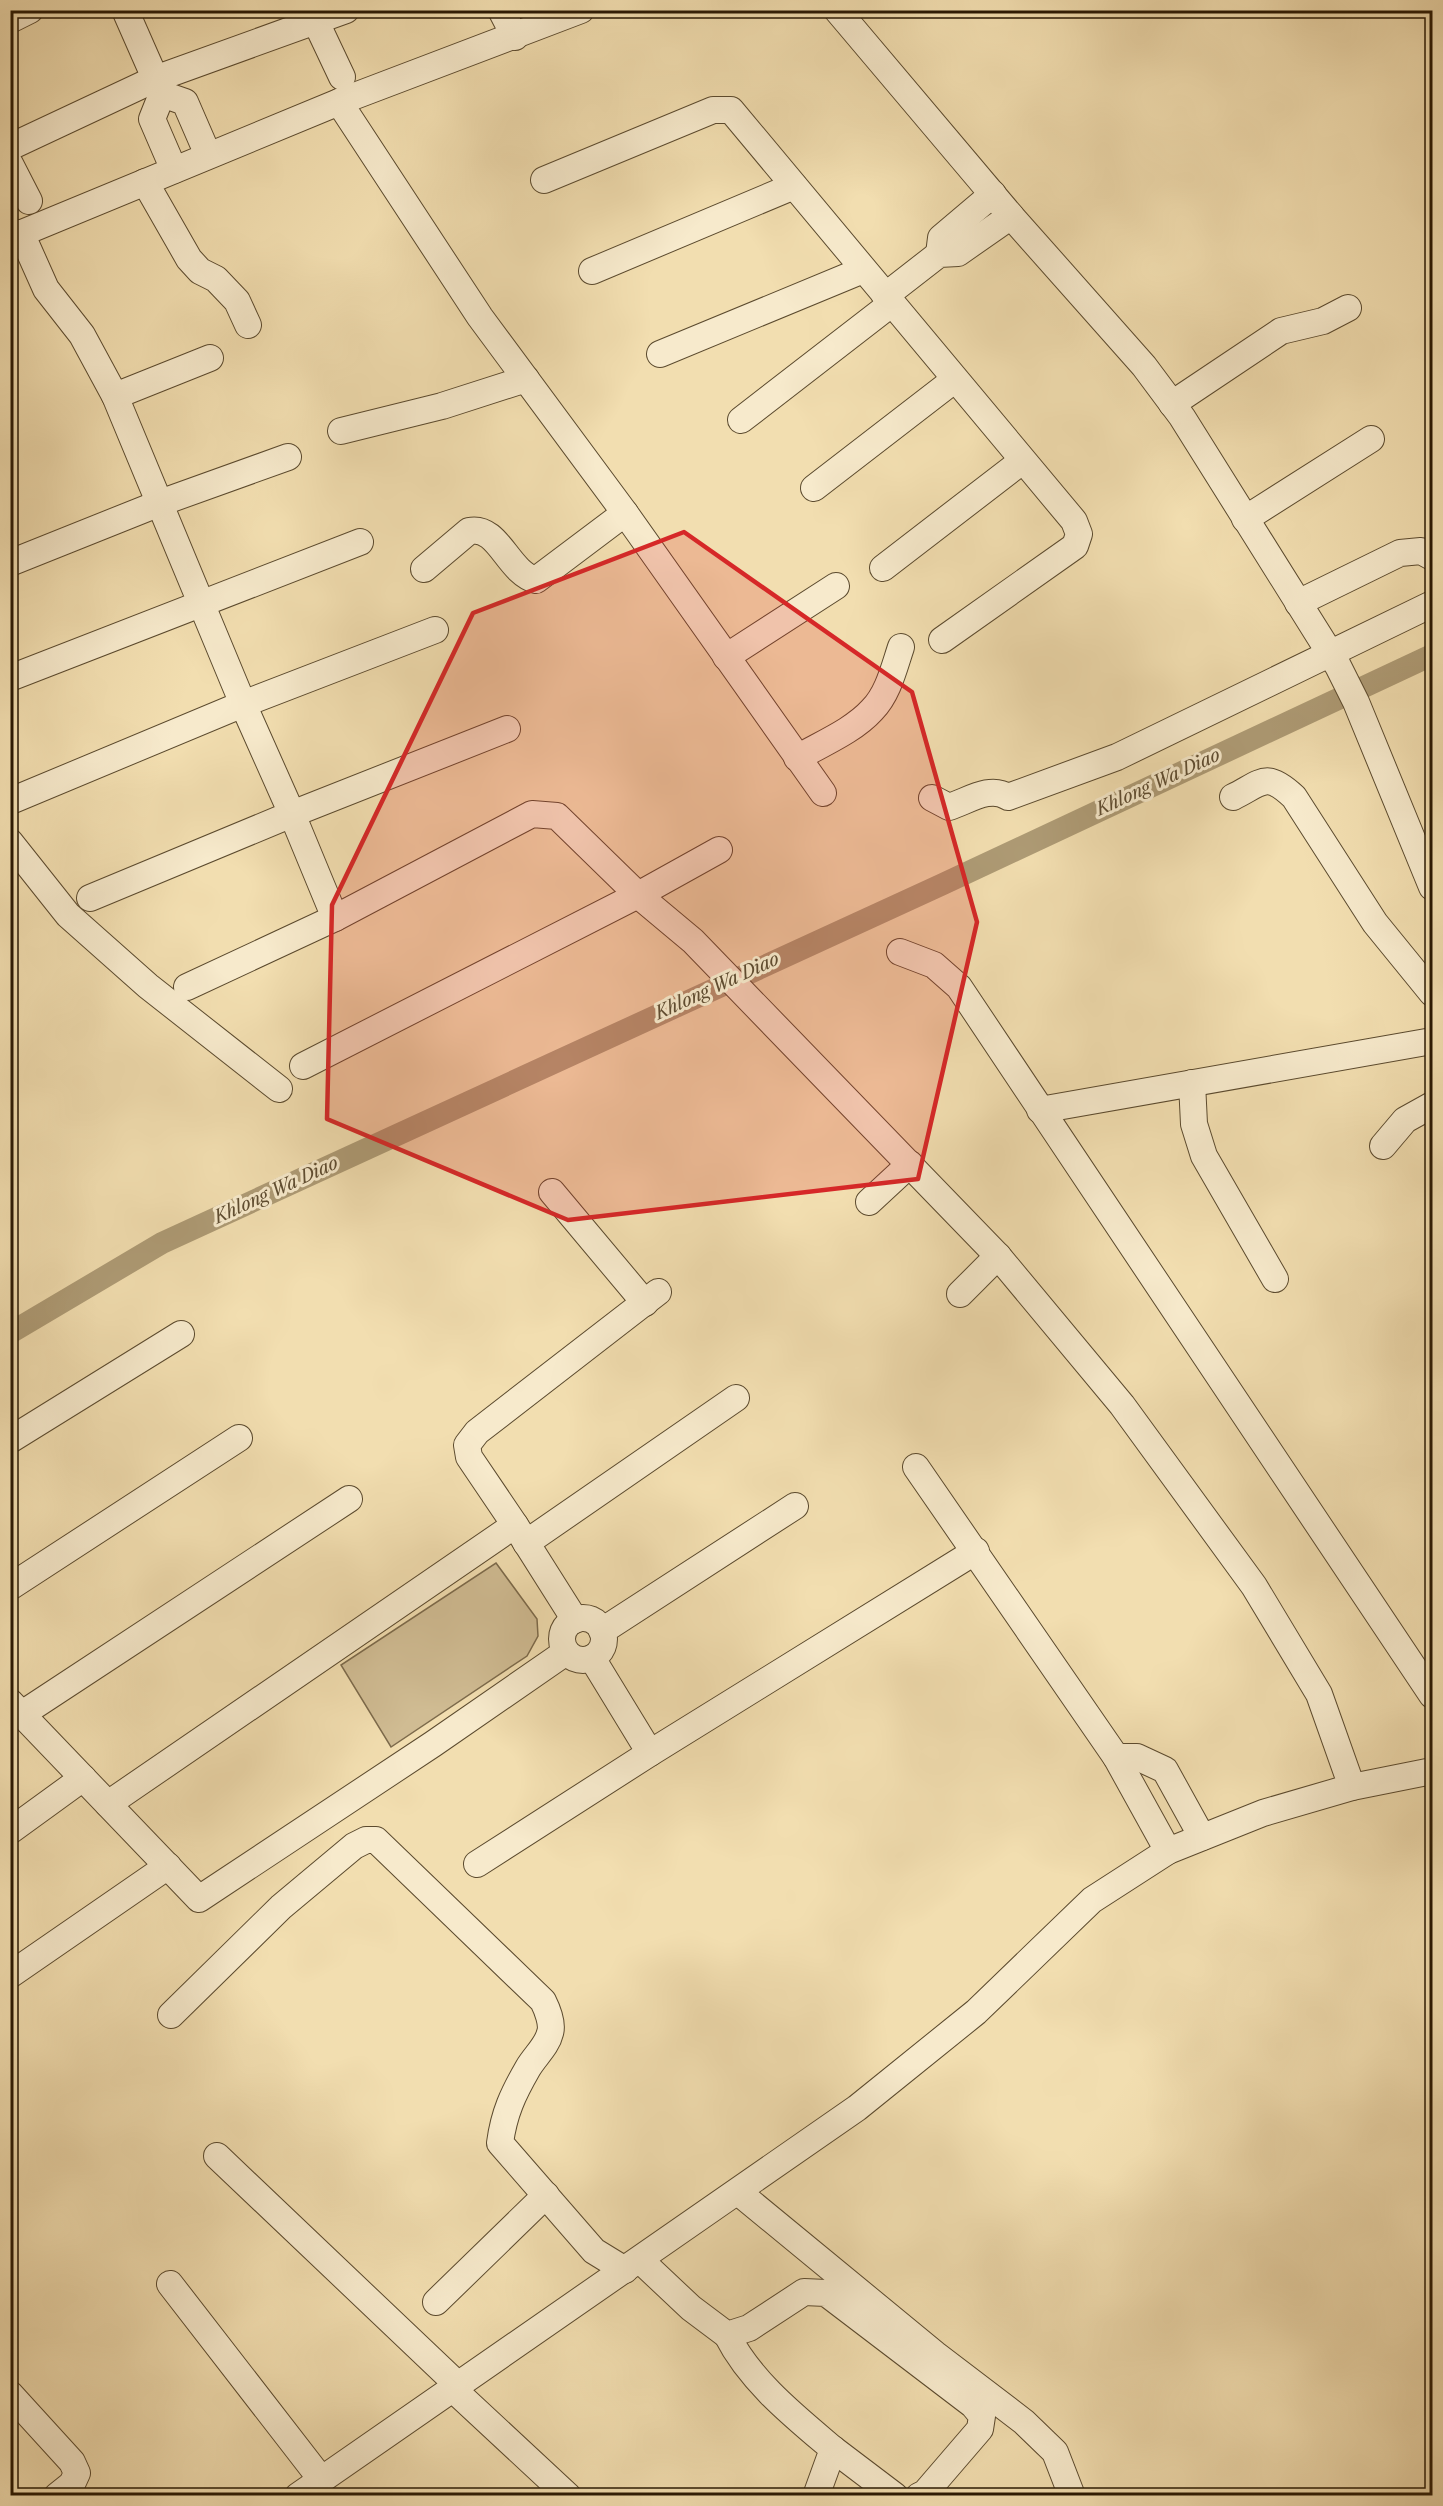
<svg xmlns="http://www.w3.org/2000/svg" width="1443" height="2506" font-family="'Libre Caslon Text',serif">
<rect width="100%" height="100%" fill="#f2deb0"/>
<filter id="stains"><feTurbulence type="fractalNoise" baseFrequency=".00333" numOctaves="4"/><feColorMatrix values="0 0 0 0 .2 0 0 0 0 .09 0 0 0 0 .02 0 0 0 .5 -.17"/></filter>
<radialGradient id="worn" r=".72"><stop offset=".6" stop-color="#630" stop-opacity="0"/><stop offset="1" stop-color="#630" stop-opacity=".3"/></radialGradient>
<path fill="#d0bc93" stroke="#7c6a4b" stroke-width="1.5" d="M496,1563L537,1619L538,1636L527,1656L391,1747L341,1665Z"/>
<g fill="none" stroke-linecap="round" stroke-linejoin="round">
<path stroke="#ae9b75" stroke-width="22" d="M10,1333L162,1243L943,884L1432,655"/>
<g stroke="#5b4a2e" stroke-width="28">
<g id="minor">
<path d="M125,10L162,94L152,119L174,170"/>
<path d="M501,10L515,37"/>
<path d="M837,10L1011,216L1144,366L1182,417L1338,666L1356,702L1432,887"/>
<path d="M10,20L30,10"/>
<path d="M316,22L342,77"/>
<path d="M162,94L185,102L208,155"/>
<path d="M339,102L480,317L625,513L823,793"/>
<path d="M10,147L155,79L346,10"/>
<path d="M10,164L29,201"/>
<path d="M544,180L713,110H731L1074,521L1079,534L1075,546L942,640"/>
<path d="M145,182L189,259L200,271L216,279L237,301L248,325"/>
<path d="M21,233L46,289L82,335L115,396L243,704L292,814L335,918"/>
<path d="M10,238L339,102L581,10"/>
<path d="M939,254L941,238L993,194"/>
<path d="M592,271L794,186"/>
<path d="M885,296L939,254L958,253L1011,216"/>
<path d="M660,354L863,270"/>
<path d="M115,396L210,358"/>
<path d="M1172,404L1281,331L1323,321L1348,308"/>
<path d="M741,420L891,304"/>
<path d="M341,431L442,406L526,379"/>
<path d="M814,488L954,380"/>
<path d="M1245,519L1371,439"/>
<path d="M10,563L160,503L288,457"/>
<path d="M883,568L1022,461"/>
<path d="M424,569L469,531C499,525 507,572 536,580L625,513"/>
<path d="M1298,603L1400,553L1421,551L1432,557"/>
<path d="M726,657L836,586"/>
<path d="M10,678L360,542"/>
<path d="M797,758C821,744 853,731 872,710C888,694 894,668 901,647"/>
<path d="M1233,797C1263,782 1266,771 1294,797L1375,923L1432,993"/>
<path d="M932,798L949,807C968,801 990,785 1008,797L1117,757L1432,604"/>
<path d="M13,800L243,704L435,630"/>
<path d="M10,842L68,915L148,986L279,1089"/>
<path d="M90,898L292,814L507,729"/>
<path d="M900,952L934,965L959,987L1432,1695"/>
<path d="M187,987L335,918L532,814L557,816L638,895L693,941L998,1256L1122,1405L1254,1586L1319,1694L1352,1787"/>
<path d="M303,1066L638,895L719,850"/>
<path d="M1192,1083L1194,1124L1204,1156L1275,1279"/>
<path d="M1040,1110L1432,1041"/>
<path d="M1383,1146L1405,1120L1432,1105"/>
<path d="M552,1192L645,1303"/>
<path d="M869,1202L910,1164"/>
<path d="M960,1294L998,1256"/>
<path d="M10,1440L181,1334"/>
<path d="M916,1467L1116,1757L1168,1851"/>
<path d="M526,1543L736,1398"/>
<path d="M10,1587L239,1438"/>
<circle cx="583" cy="1639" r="21"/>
<path d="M575,1620L515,1525L469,1457L467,1445L477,1432L658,1292"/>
<path d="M602,1631L795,1506"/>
<path d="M592,1658L650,1753"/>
<path d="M10,1702L199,1899L433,1744L566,1652"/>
<path d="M22,1714L349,1499"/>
<path d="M1116,1757H1137L1165,1770L1202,1837"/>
<path d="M108,1804L515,1525"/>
<path d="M10,1831L83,1778"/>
<path d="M477,1864L650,1753L976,1551"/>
<path d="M10,1975L168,1866"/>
<path d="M171,2015L281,1907L354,1846L366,1840H376L543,2001C547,2009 553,2024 550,2033C547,2046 535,2056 528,2068C513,2094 504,2113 500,2143L594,2251L625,2270"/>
<path d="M217,2156L459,2386"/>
<path d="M738,2192L935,2354L1024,2422L1055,2452L1072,2496"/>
<path d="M640,2260L691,2308L727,2335L749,2328L804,2292L826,2293L973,2405L982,2416L980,2429L925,2493L919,2496"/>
<path d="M170,2284L321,2479"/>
<path d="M436,2302L546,2195"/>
<path d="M727,2335C750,2381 794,2416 833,2449L816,2496"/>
<path d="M454,2390L568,2496"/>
<path d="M10,2394L72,2462L77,2473L72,2484L57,2496"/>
<path d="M833,2449L895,2496"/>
<path d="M298,2496L857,2108L976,2012L1092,1900L1168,1851L1263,1813L1352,1787L1432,1771"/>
</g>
</g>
<use href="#minor" stroke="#f7eacc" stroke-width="26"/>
</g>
<path fill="#d62828" fill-opacity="0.2" stroke="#d62828" stroke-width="4.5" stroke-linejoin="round" d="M684,532L912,692L977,922L918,1179L568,1220L327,1119L332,905L473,613Z"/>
<g text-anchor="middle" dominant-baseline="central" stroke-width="6" stroke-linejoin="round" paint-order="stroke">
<g font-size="18" font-style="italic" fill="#5e4c31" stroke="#f7eacc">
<text transform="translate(1158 782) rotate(-25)">Khlong Wa Diao</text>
<text transform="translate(717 986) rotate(-25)">Khlong Wa Diao</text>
<text transform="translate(276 1190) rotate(-25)">Khlong Wa Diao</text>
</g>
</g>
<rect width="1443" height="2506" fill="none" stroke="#f2deb0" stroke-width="36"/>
<rect x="12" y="12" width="1419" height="2482" fill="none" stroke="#291803" stroke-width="3"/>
<rect x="18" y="18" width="1407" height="2470" fill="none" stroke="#291803" stroke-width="1.5"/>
<rect width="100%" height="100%" filter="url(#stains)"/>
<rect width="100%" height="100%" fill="url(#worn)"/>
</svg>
